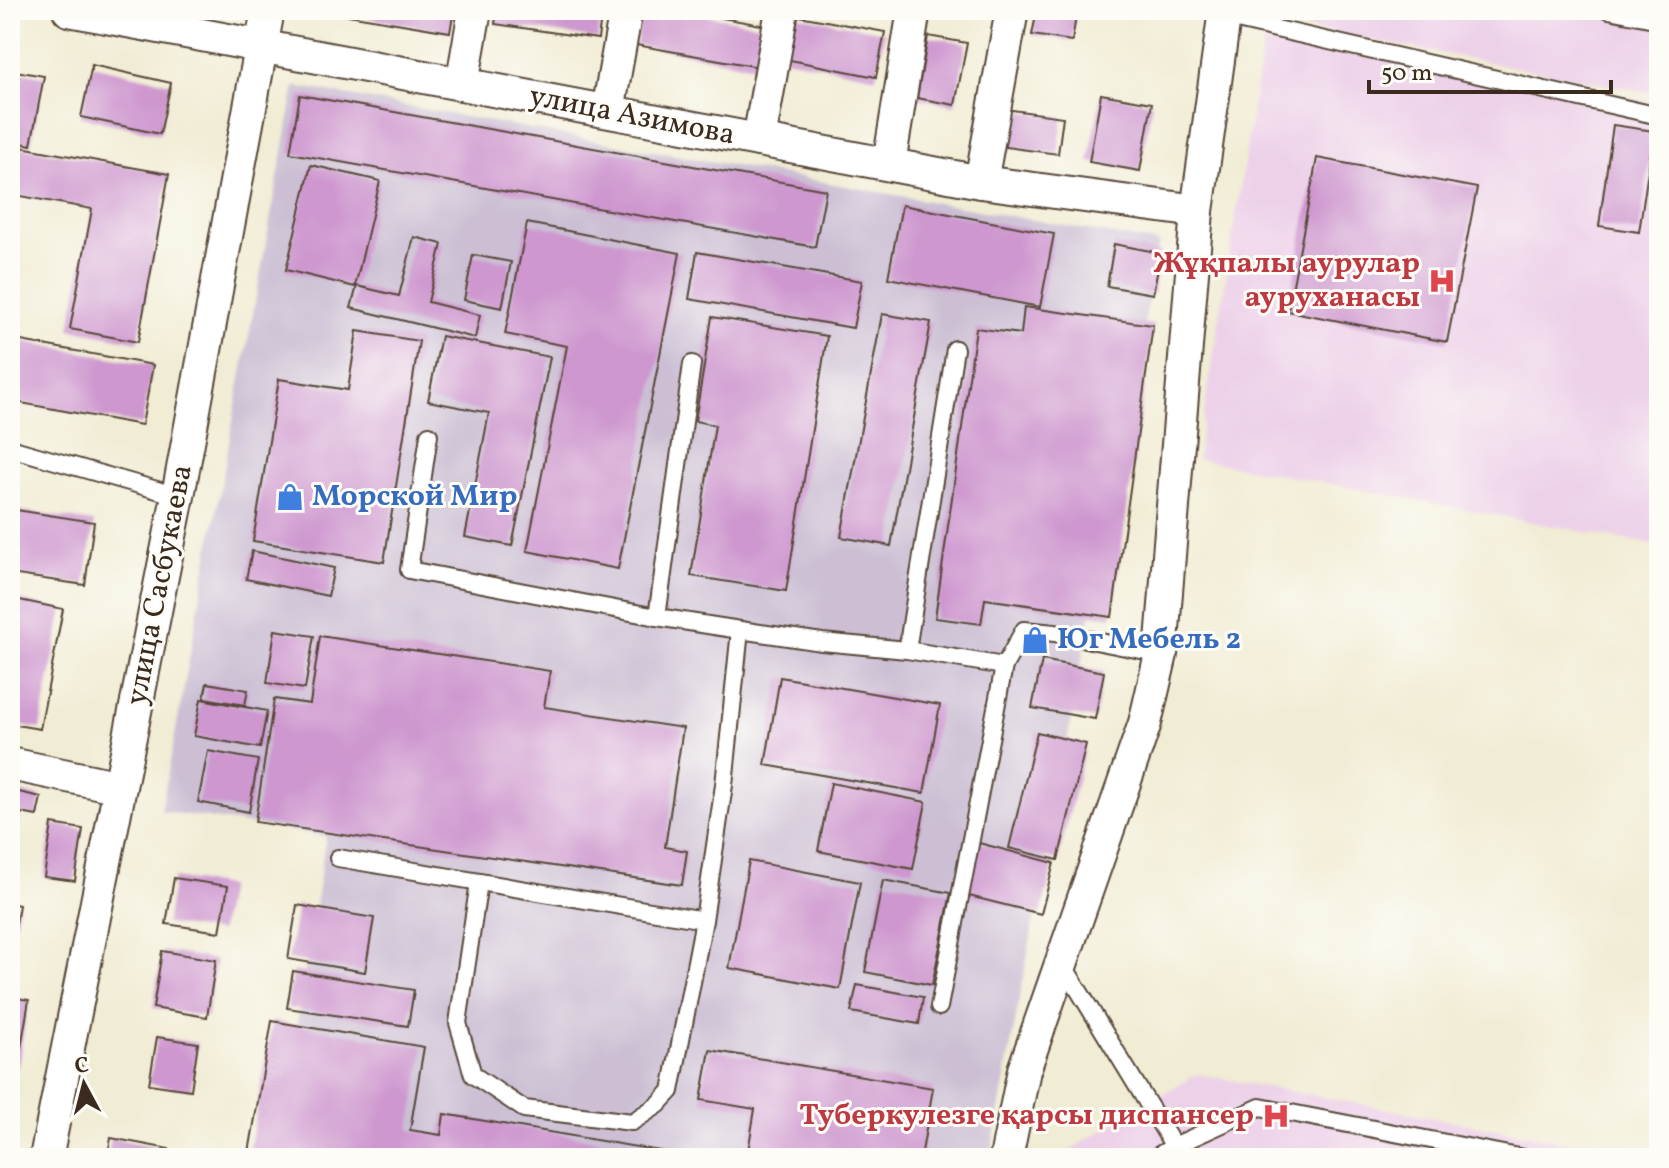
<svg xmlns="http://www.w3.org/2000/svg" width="1669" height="1168" font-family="Vollkorn,serif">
<rect width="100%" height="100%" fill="#fdfcf7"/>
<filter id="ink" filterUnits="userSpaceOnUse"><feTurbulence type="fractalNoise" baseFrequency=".0125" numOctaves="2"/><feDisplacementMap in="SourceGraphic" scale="16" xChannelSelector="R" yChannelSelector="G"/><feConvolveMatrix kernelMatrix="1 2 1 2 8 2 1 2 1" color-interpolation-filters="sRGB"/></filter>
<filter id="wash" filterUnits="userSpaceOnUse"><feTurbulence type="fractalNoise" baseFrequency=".006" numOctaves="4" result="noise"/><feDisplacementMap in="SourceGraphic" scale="32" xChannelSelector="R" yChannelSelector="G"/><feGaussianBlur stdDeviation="1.8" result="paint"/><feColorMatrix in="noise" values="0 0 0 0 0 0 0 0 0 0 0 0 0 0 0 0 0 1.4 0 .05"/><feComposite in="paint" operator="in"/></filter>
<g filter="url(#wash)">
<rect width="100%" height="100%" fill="#f1ecd4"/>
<g fill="#edd1e9">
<path d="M1270,10H1659V94L1268,21Z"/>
<path d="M1265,30L1659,103V546L1197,459Z"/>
<path d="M1197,1074L1652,1158H1056Z"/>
</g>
<path fill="#ccbfd4" d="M295,86L1159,243L990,1158H276L326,836L161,811Z"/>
<g id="blocks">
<g fill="#ce97cf">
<path d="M330,10H454L450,32L330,12Z"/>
<path d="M497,10H602L598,39L495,24Z"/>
<path d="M642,10H678L767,26L759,67L636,45Z"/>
<path d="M1037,10H1077L1072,41L1032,35Z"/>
<path d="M794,15L885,32L876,77L785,59Z"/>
<path d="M928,36L967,43L955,105L917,98Z"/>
<path d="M92,65L171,83L160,134L81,117Z"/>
<path d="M10,70L44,76L31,145L10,141Z"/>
<path d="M1101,94L1152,103L1140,171L1089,162Z"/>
<path d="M300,95L826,190L815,247L290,153Z"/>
<path d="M997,108L1063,117L1058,154L991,145Z"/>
<path d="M1613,125L1654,131L1639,232L1599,226Z"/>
<path d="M10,145L169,174L138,342L70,329L92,209L10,194Z"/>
<path d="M1317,158L1477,188L1447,342L1288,311Z"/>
<path d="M311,165L380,181L355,287L286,270Z"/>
<path d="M902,205L1054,234L1040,307L888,278Z"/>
<path d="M527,223L680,253L618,569L527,551L567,346L505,334Z"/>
<path d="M414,237L442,244L428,302L480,315L475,338L351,308L357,286L399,296Z"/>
<path d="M1114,244L1161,253L1153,294L1107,286Z"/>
<path d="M697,252L862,281L853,328L689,299Z"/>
<path d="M473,255L511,262L502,308L464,300Z"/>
<path d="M1024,307L1153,325L1112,617L985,599L981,624L935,618L976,328L1021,334Z"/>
<path d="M882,314L931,322L891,546L841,537Z"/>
<path d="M712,317L827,336L786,591L691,576L715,425L695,421Z"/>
<path d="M357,331L419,341L384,562L253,541L279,379L348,390Z"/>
<path d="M441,336L550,357L512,546L465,537L489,413L428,401Z"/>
<path d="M10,339L153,365L142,425L10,401Z"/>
<path d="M10,509L94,522L85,585L10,574Z"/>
<path d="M252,551L334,568L328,596L246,579Z"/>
<path d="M10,598L63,609L40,729L10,724Z"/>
<path d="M275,630L314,636L305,689L267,683Z"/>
<path d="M320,636L550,671L544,707L683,728L665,847L687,851L682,885L255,822L274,699L310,704Z"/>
<path d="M1042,660L1104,672L1095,719L1032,708Z"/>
<path d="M780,677L940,705L924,793L765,765Z"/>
<path d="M207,683L248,690L245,705L204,698Z"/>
<path d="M201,699L267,711L260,748L194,736Z"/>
<path d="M1037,732L1086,744L1058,860L1009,848Z"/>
<path d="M208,751L258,760L249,812L198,802Z"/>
<path d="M831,783L926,802L913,869L818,851Z"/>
<path d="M10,790L41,797L37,816L21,813L11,860Z"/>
<path d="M52,824L83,829L75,881L44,877Z"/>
<path d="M979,843L1054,863L1041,914L965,895Z"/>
<path d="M749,861L860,882L840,989L729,968Z"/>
<path d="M174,878L228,886L220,932L166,924Z"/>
<path d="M883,880L951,893L932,985L865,972Z"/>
<path d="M10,903L19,905L12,949H10Z"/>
<path d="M297,905L374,918L365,972L288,959Z"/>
<path d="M162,951L216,960L207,1017L153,1008Z"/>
<path d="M293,971L414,990L408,1026L287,1008Z"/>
<path d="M857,985L923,997L919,1024L851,1012Z"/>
<path d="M10,997L29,1000L18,1066L10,1065Z"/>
<path d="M272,1021L424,1047L410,1130L441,1135L444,1114L684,1155V1158H248Z"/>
<path d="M157,1037L198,1043L191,1090L149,1084Z"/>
<path d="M710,1050L933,1088L921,1158H747L755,1109L701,1100Z"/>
<path d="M111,1138L169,1149L168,1158H107Z"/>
</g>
</g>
</g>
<g filter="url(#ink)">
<use href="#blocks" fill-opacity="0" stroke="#564739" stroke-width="2"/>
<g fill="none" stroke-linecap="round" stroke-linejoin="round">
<g stroke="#564739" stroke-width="20">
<g id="service">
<path d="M1609,10L1659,20"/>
<path d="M1224,17L1659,116"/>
<path d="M429,435L409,570L657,617L740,630L822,642L907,650L1004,666L1024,630L1055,633L1161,654"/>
<path d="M10,448L178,496"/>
<path d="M657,617L692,364"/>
<path d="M907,650L955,349"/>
<path d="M338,858L704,920"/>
<path d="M479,882L458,1023L473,1075L524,1109L632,1122L658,1105L671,1091L704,920L724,785L740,630"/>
<path d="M1062,963L1181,1158"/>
<path d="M939,1007L1004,666"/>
<path d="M1154,1158L1174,1146L1260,1107L1524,1158"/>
</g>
</g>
<g stroke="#564739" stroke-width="36">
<g id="minor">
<path d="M69,10L981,182L1197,211"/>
<path d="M462,84L475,10"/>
<path d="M608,111L626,10"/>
<path d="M759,140L782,10"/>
<path d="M889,164L914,10"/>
<path d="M981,182L1012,10"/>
<path d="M10,764L120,787"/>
<path d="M46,1158L178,496L268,10"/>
<path d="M1006,1158L1024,1070L1145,723L1161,654L1197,211L1225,10"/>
</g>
</g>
<use href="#service" stroke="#fff" stroke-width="16"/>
<use href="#minor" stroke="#fff" stroke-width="32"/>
</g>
</g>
<defs>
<g id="hospital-bare" transform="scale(2.16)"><path d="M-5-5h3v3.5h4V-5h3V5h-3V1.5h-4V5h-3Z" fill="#e0444e" stroke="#fdfcf7" stroke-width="2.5" paint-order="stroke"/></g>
<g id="shop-bare" transform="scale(2.16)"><path d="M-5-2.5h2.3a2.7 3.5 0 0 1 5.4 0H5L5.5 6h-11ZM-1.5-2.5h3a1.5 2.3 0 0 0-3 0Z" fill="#3f7fe0" stroke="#fdfcf7" stroke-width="2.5" paint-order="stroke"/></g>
</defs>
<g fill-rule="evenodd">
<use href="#hospital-bare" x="1442" y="281"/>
<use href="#shop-bare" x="290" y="497"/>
<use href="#shop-bare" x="1035" y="640"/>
<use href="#hospital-bare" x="1276" y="1116"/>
</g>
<g text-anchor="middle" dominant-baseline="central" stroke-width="6" stroke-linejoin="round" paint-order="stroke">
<g font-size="30" fill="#3b2a1e" stroke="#fdfcf7">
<text transform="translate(632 116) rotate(11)">улица Азимова</text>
<text transform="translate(160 585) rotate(-79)">улица Сасбукаева</text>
</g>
<g font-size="30" font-weight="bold" fill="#be3a42" stroke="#fdfcf7" text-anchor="end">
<text x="1420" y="264">Жұқпалы аурулар<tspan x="1420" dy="34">ауруханасы</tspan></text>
<text x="1254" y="1116">Туберкулезге қарсы диспансер</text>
</g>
<g font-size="30" font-weight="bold" fill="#366cbe" stroke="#fdfcf7" text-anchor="start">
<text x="312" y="497">Морской Мир</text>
<text x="1057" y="640">Юг Мебель 2</text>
</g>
</g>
<rect width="1669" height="1168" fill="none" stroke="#fdfcf7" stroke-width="40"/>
<g transform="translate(84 1084) rotate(353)" stroke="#fdfcf7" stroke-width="6" paint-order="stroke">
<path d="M0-6L14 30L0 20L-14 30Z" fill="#3b2a1e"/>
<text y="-12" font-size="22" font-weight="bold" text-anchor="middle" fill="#3b2a1e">С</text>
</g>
<path d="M1369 80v12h242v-12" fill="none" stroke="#3b2a1e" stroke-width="4"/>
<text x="1381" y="80" font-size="24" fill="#3b2a1e" stroke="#fdfcf7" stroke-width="6" paint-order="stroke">50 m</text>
</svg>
